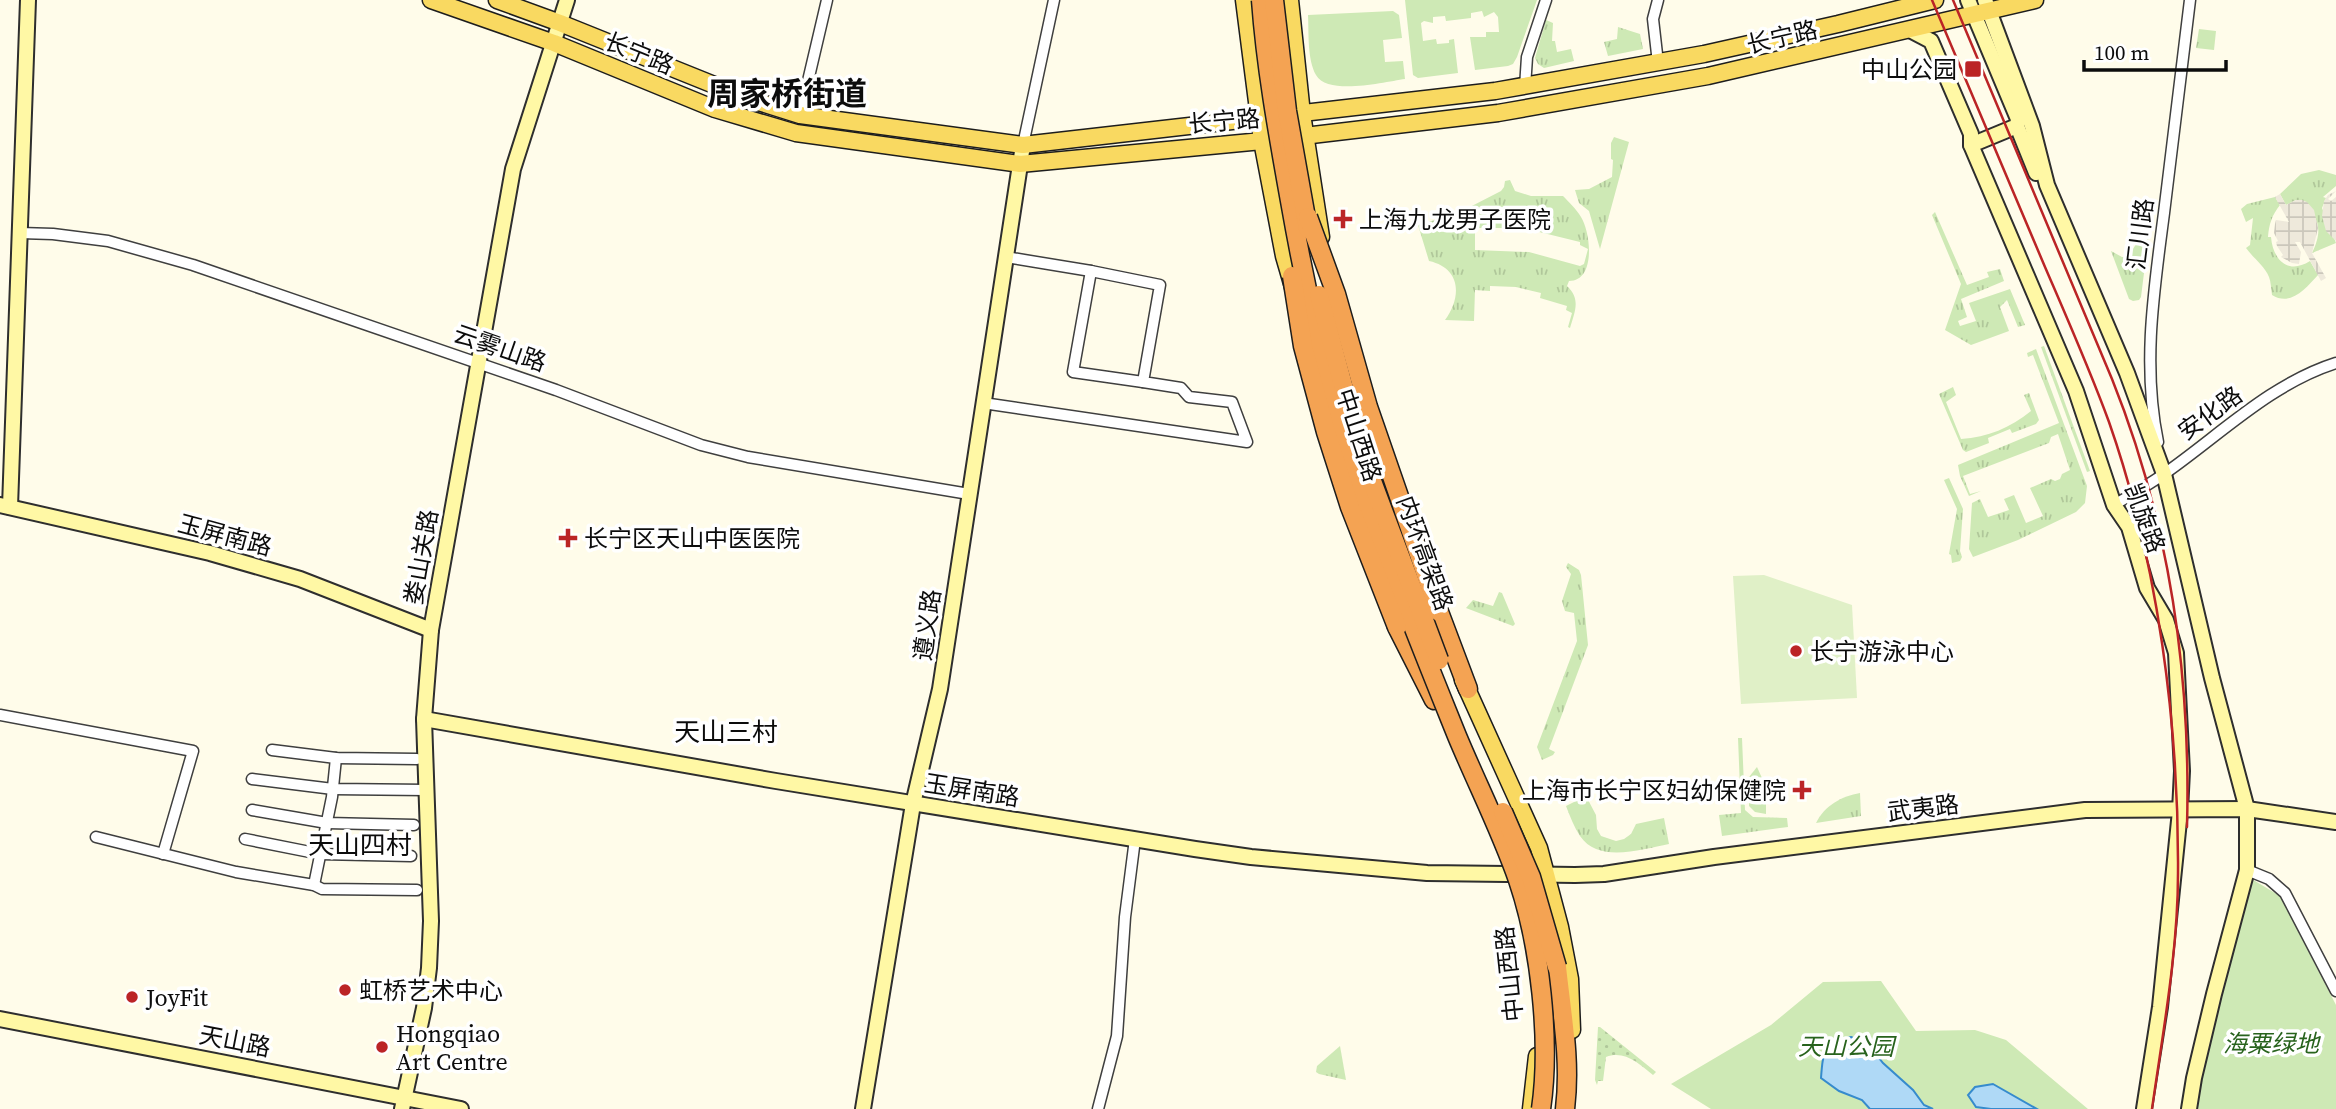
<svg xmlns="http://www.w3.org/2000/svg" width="2336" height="1109" font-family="'Source Serif 4','Noto Sans SC',serif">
<defs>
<pattern id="grass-tufts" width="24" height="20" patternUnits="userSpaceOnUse" patternTransform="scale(1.75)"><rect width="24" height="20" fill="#cee9b5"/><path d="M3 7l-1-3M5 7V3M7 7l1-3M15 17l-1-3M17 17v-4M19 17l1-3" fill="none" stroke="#b0c79a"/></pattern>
<pattern id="garden-dots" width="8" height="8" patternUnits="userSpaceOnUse" patternTransform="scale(1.75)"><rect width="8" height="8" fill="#cee9b5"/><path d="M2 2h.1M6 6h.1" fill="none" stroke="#b0c79a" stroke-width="1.8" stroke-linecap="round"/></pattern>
<pattern id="plaza-grid" width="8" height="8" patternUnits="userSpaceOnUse" patternTransform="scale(1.75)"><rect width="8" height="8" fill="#eee9db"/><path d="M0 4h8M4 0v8" fill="none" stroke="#cbc7bb"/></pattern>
</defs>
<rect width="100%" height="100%" fill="#fffcea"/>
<g fill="url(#grass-tufts)" fill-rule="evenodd">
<path d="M1546,20L1553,23L1552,41H1555L1557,52L1571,49L1574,61L1544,68L1538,64L1535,58Z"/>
<path d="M1618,27L1640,34L1643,49L1608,56L1604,42L1617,39Z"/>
<path d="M2199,29L2216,31L2214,50L2196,48Z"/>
<path d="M1614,137L1629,142L1600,249L1589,211L1579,203L1575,190L1589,189L1612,177L1613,160L1611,159V143Z"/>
<path d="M2319,170L2336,175V188V186L2323,197L2326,198L2322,208L2336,243L2312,253C2324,228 2318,218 2302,200H2296L2286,205L2280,194L2301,174Z"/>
<path d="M1510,180L1515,191L1531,196H1563C1568,201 1577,210 1581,217C1591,233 1596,281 1569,281L1567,286C1581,299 1575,311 1570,328L1568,327L1572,313L1566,310L1567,306L1540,298L1541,293L1516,287L1490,286V291L1475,290L1474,321L1445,320C1462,297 1461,268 1429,261L1418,225L1435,220L1434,216L1466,209L1501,191L1504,187L1505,181ZM1523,228L1580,242V245L1588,249L1584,264L1580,266L1529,252L1475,250V228Z"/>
<path d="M2275,197L2280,205C2272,215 2269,224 2268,237H2271C2273,260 2288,275 2310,261L2318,275C2306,288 2291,307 2272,295C2271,289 2271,282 2269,277C2264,265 2253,258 2246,248L2250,245L2253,218L2246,222L2241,209L2247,204Z"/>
<path d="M1935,212L1967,285L1989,277L1987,272L2000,269L2004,281L1961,299L1967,317L1958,321L1960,326L1976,321L1969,303L2010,289L2025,325L2018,327L2007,300L2000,307L2009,331L1971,345L1945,330L1961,284L1932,215Z"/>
<path d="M2145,232L2149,233L2141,297L2139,300L2133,301L2129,299L2111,251L2122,257H2127Z"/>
<path d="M2044,346L2090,471L2087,472L2041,347Z"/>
<path d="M2036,349L2087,486L2085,503L2076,512L2018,540L1973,557L1969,549L1972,503L1980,499L1988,517L2009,510L2004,499L2014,495L2026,523L2043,516L2030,488L2051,479L2055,481L2060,479L2062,474L2070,470L2058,434L2051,437L2049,443L1963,476L1970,494L1981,491L1969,496L1960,476L1958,465L2059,423L2033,355L2028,357L2027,353Z"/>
<path d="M1953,387L1956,395L1946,402L1961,439C1988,437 2010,428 2031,411L2024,395L2029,393L2039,420L2036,424L2012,433L2010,429L1988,438L1989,443L1966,452L1963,450L1939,394Z"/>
<path d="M1949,478L1963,509L1960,551L1962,557L1960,561L1952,563L1951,555L1949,554L1957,509L1944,480Z"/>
<path d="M1568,563L1579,570L1581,575L1588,645L1549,749L1555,752L1553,755L1542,760L1537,747L1577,641L1574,613L1565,611L1562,601L1571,574L1566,567Z"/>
<path d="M1499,592L1502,593L1515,624L1513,626L1466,608L1473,600L1493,606Z"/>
<path d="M1738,738H1742L1745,810L1753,817L1787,818L1788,827L1722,836L1719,815L1741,813Z"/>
<path d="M1757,767L1766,787V814L1755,812L1749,806V777Z"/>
<path d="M1860,793L1861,816L1816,823C1824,806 1842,796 1860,793Z"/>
<path d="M1586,796L1596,815L1597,829L1601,836L1616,841L1624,839L1631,834L1636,824L1664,818L1669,844C1642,849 1599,864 1580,836C1574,827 1570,816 1566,806Z"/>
<path d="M1340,1046L1346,1080L1319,1074L1316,1072L1317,1066Z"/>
</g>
<g fill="#cee9b5">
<path d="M1405,0H1537L1517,57L1513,64L1508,66L1475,70L1470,37H1486V32H1499L1498,17L1494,12L1484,17L1482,11L1471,13V18L1446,21L1445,16L1433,17V23L1424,21L1421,23L1423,41L1436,39L1437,44L1449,43V40L1454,39L1458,73L1418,78L1413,75Z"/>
<path d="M1393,11L1399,15L1402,38L1383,40L1385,62L1403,61L1405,79C1384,82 1328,96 1316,75C1307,59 1309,33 1308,15Z"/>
<path d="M2250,878L2280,896L2336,1005V1109H2191Z"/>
<path d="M1881,981L1916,1031L1975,1030L2006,1040L2088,1109H1711L1671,1084L1771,1025L1823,982Z"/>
</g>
<path fill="url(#garden-dots)" d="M1598,1027H1600L1656,1072L1653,1075C1639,1064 1625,1050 1606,1057L1603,1081H1598L1597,1085L1595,1080Z"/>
<path fill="#e0f0c7" d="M1764,575L1852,605L1857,698L1741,704L1733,576Z"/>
<g fill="url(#plaza-grid)">
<path d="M2336,191L2328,199L2331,201L2336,197V241L2326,231L2322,216L2324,201L2328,195Z"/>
<path d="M2280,194L2286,205L2296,200H2302L2307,202L2314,210L2318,228L2312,253L2326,278L2321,281L2300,242H2295L2301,252L2299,264L2292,263L2281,257L2283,255L2277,246L2276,242L2278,241L2274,233L2275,224L2276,220L2289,222L2275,197Z"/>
</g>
<g fill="#afd9f6" stroke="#368bcd" stroke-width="2">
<path d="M1851,1037L1868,1044L1883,1063L1913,1090L1924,1105L1933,1109H1870L1862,1100L1839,1091L1821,1078C1823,1050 1824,1044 1851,1037Z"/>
<path d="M1993,1084L2037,1109H1991L1976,1107L1968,1095L1975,1087Z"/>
</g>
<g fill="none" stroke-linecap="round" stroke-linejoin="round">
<g stroke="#3f3f3f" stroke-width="13">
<g id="street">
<path d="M1658,63L1653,19L1658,0"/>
<path d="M1525,87L1527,57L1546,0"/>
<path d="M800,115L827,0"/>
<path d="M1023,145L1054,0"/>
<path d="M20,233L53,234L108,241L193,265L556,390L701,445L748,457L969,494"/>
<path d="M1006,257L1091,271L1073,372L1143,382"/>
<path d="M983,403L1247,442L1232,402L1189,397L1181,388L1143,382L1160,285L1091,271"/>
<path d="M2158,442C2142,365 2154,290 2164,213C2172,142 2181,71 2190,0"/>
<path d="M2114,505C2131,495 2148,485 2164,474C2220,435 2270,384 2336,363"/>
<path d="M0,715L193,751L163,854"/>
<path d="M272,750L336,758L417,759"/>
<path d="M252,779L333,789L427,790"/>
<path d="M252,810L327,823L414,825"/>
<path d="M96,837L236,872L314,885L322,889L417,890"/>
<path d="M245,839L320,854L411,856"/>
<path d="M2247,870L2269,879L2285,893L2336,991"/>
<path d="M314,885L332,797L336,758"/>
<path d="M1098,1109L1117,1036L1125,917L1135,839"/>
</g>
</g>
<g stroke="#2e2e2e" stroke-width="18">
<g id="secondary">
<path d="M1968,0L2018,119L2017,126L1971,145L2076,391L2114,505L2129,527L2147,588L2166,620L2176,653L2182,771L2180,811L2160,1007L2144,1109"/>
<path d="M1985,0L2032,126L2047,185L2127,373L2164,474L2212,678L2247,809V870L2214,994L2194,1078L2189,1109"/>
<path d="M1910,30L1931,41L1971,134V145"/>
<path d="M2017,126L2036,173"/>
<path d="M0,505L210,553L300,579L431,630"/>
<path d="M10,507L28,0"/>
<path d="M424,719L776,781L1195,849L1251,857L1427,873L1575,875L1604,874L1714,857L2085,810L2247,809L2336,822"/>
<path d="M0,1019L461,1109"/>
<path d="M402,1109L424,1008L429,968L431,921L424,719L431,630L513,169L567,0"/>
<path d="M863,1109L913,804L940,689L1023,145"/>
</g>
</g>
<g stroke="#1d1d1d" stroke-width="19">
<g id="primary">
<path d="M431,0L554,43L715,109L796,133L1020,164L1262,141L1498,113L1708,76L2035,0"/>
<path d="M497,0L560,23L749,99L800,115L1023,145L1495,91L1704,54L1838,24L1935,0"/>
<path d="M1244,0L1262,141L1284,256L1293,287"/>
<path d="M1290,0L1302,114L1321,237"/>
<path d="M1358,399L1366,431L1404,537"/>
<path d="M1463,680L1539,848L1560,927L1570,979L1572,1030"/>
<path d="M1531,1109L1537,1056"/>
</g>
</g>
<g stroke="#1d1d1d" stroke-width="21">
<g id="highway">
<path d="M1439,612L1468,689"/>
<path d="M1397,627L1434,700"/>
<path d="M1557,967C1562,1014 1571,1061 1565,1109"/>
</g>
</g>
<use href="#street" stroke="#fff" stroke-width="10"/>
<use href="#secondary" stroke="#fff8a5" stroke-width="14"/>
<use href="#primary" stroke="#f9d961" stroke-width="16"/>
<use href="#highway" stroke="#f4a353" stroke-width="18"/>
<g stroke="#bb2426" stroke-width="2.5">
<path d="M1932,0C1969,89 2007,178 2045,267C2067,318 2090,370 2109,422C2158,562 2179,725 2178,873C2178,952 2163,1031 2152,1109"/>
<path d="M1953,0L2112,379C2169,521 2191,675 2187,827"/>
</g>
<g stroke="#1d1d1d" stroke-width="21" stroke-linecap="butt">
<g id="highway-bridge">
<path d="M1261,0C1266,68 1278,134 1290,201C1307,298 1328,394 1361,487C1390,571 1424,654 1457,736C1477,784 1501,831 1518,880C1540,945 1551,1041 1541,1109"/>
<path d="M1274,0L1287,111L1308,229"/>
<path d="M1308,217L1336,294L1368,407L1439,612"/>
<path d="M1292,276L1303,346L1326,432L1350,507L1397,627"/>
<path d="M1319,295L1346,396L1372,481L1439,660"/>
<path d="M1503,812L1531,877L1557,967"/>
</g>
</g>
<use href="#highway-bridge" stroke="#f4a353" stroke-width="18"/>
</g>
<g fill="#bb2426" stroke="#fff" stroke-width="2.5">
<rect x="1964" y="60" width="18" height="18" rx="3.5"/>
<path d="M1339.5 208.5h7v7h7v7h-7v7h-7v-7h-7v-7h7z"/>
<path d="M564.5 527.5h7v7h7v7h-7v7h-7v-7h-7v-7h7z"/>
<circle cx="1796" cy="651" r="7"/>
<path d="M1798.5 779.5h7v7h7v7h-7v7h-7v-7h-7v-7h7z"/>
<circle cx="345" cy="990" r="7"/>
<circle cx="132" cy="997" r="7"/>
<circle cx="382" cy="1047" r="7"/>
</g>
<g text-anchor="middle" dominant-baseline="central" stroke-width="7" stroke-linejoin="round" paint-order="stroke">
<g font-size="24" fill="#0c0c0c" stroke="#fff">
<text transform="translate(1782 37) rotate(-13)">长宁路</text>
<text transform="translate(639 53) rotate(22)">长宁路</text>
<text transform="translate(1224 121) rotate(-5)">长宁路</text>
<text transform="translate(2140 234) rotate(-83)">汇川路</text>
<text transform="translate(500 348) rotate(19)">云雾山路</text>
<text transform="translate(2210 413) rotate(-36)">安化路</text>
<text transform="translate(1359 435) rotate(72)">中山西路</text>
<text transform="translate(2145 518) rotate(69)">凯旋路</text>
<text transform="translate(225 535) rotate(15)">玉屏南路</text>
<text transform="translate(1425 553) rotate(70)">内环高架路</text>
<text transform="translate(421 557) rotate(-80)">娄山关路</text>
<text transform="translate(927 625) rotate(-82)">遵义路</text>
<text transform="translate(972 790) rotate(9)">玉屏南路</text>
<text transform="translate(1923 808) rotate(-7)">武夷路</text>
<text transform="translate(1509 974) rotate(-96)">中山西路</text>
<text transform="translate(235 1041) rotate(11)">天山路</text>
</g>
<g font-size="24" fill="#0c0c0c" stroke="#fff" text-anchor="start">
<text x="1957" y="69" text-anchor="end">中山公园</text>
<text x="1359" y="219">上海九龙男子医院</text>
<text x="584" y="538">长宁区天山中医医院</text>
<text x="1810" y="651">长宁游泳中心</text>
<text x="1786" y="790" text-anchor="end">上海市长宁区妇幼保健院</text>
<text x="359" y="990">虹桥艺术中心</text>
<text x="146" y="997">JoyFit</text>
<text x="396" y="1033">Hongqiao<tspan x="396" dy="28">Art Centre</tspan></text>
</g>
<g font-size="24" font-style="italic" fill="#28631d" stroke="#fff">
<text x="2271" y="1043">海粟绿地</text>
<text x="1846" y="1046">天山公园</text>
</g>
<g font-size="26" fill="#0c0c0c" stroke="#fff">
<text x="726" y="732">天山三村</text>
<text x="360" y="845">天山四村</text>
</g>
<g font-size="32" font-weight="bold" fill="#0c0c0c" stroke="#fff">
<text x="787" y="94">周家桥街道</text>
</g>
</g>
<path d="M2084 60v10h142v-10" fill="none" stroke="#0c0c0c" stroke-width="3.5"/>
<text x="2094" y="60" font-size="21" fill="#0c0c0c" stroke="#ffffff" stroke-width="5" paint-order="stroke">100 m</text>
</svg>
